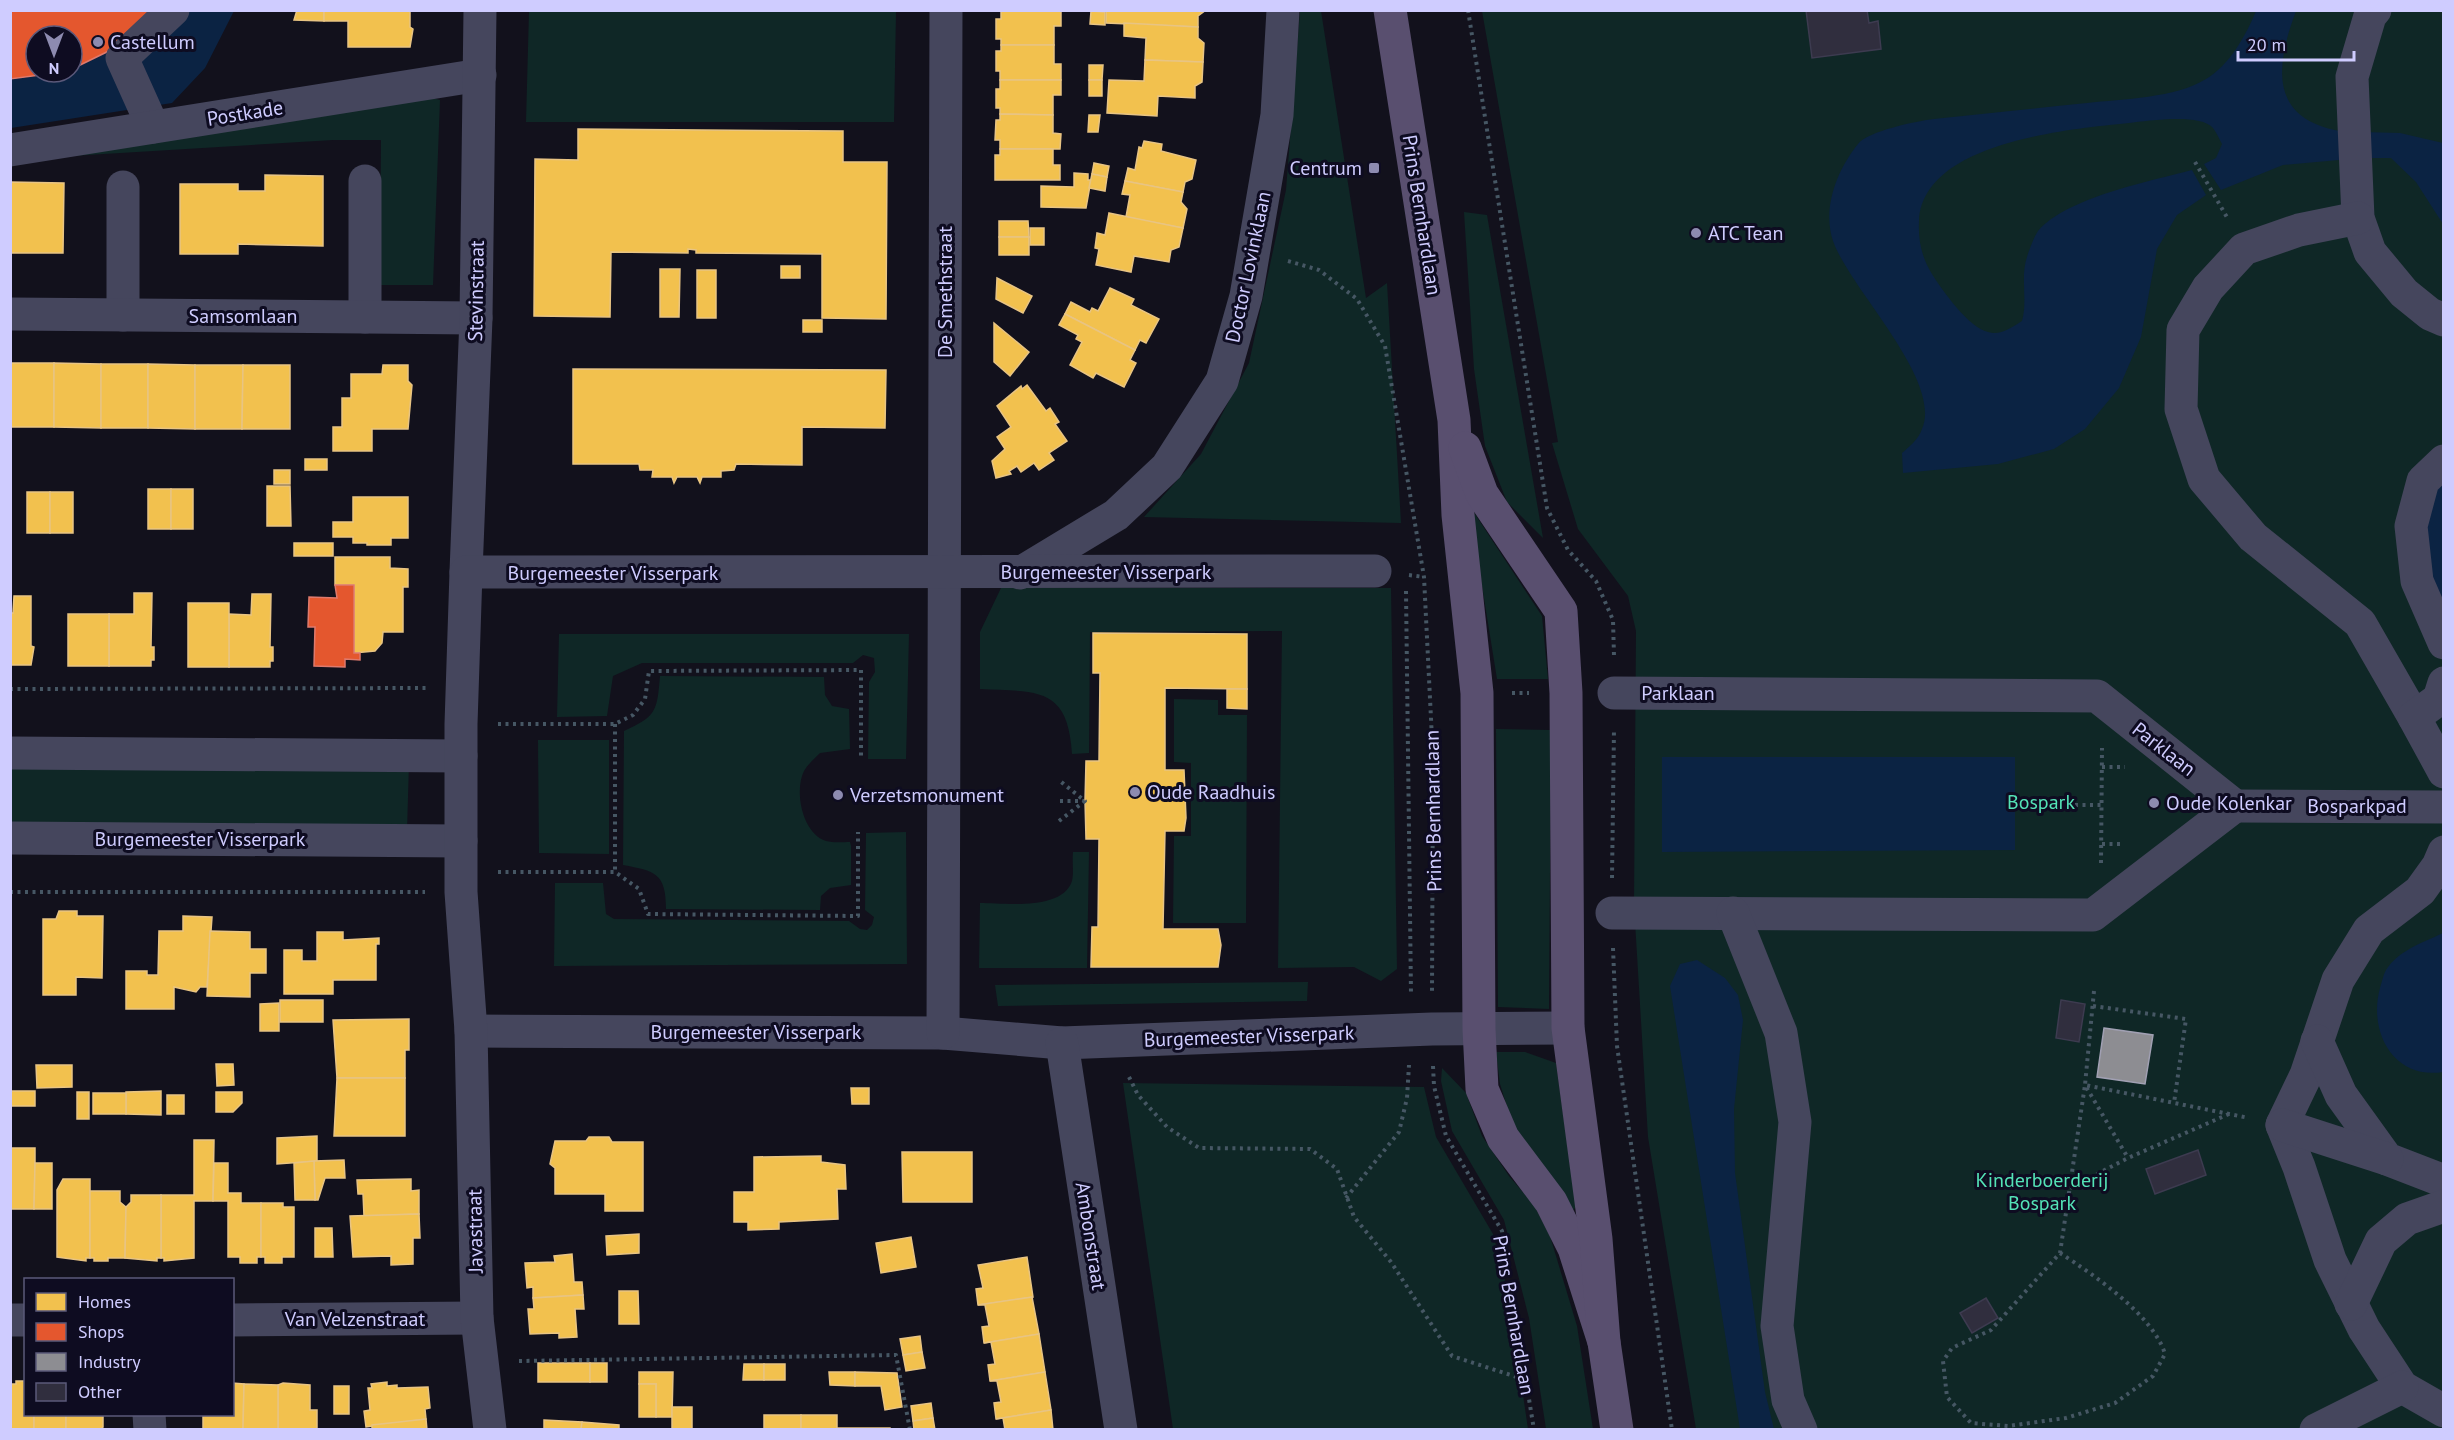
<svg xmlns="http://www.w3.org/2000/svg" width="2454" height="1440" font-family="'PT Sans',sans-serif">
<rect width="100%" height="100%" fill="#12111c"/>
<g fill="#0f2726">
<path d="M529,11L896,12L894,122H526Z"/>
<path d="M1300,11H1321L1366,298L1387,283L1401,523L1144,517L1201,454L1249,363L1286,190Z"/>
<path d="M1482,11H2443V1429H1696L1648,1137L1634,905L1636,631L1628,596L1578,529L1552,443L1558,442Z"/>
<path d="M425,96L440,100L433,285H380L381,140H333L71,156Z"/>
<path d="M1464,212L1487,215L1543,538L1507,502L1485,446L1474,369Z"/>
<path d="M1469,505L1542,616L1548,679H1497Z"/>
<path d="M1001,588H1391L1397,969L1381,981L1354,967L1278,968L1282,631L1090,632L1089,753L1072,754C1068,686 1037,692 980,689V632Z"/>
<path d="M559,634H909L906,759H868L869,682L875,672L874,658L863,655L853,663H642L613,676L607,716L557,717Z"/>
<path d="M660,676L824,677L825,695L832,706L849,709L850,749L820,753C815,758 808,764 804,771C794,791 802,833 826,841C833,843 843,842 850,842L851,846V885L830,888L821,896L820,910L666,909C666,873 655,871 623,865L624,731C657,716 657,711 660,676Z"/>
<path d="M1174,699L1218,700V715H1247L1246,923H1173L1174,836H1191V763L1174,762Z"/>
<path d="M1496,729L1551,730L1549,1009L1498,1007Z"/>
<path d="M538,740H609V854L539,853Z"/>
<path d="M409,763L407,831L11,826V764Z"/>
<path d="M906,832L907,964L554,966L555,883H603L606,914L614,919L849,921L860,929L867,930L872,925L874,917L865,910L866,833Z"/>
<path d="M1073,852H1089L1087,968H979L980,903C1005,903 1062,911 1072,881C1074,873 1072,861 1073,852Z"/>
<path d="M1308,982L1307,1001L998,1006L995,985Z"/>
<path d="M1496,1052H1525L1556,1063L1576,1207L1572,1211L1513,1126L1500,1084Z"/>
<path d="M1442,1068L1466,1093L1482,1136L1509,1176L1534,1205L1550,1236L1577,1326L1593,1429H1546L1529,1318L1504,1220L1452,1131L1441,1081Z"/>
<path d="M1123,1083L1424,1087L1436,1137L1493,1234L1508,1293L1528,1429H1173Z"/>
</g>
<g fill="#0b2343">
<path d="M159,11H234L205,68L172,103L11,128V79L72,72V69L117,47Z"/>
<path d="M2256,11H2296C2274,70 2270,121 2346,132L2350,159L2283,165L2221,190L2204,164L2216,158L2222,144C2219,139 2217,133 2213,128C2200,113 2148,121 2129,123C2070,129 1921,142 1919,222C1918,241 1922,258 1932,274C1942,290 1969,328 1988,332C2001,336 2012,327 2022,321C2028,300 2020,278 2027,257C2029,250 2034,237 2038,231C2066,198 2150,181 2192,170L2206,195L2177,215L2157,249L2141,337L2119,388L2085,429L2054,449L1998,464L1903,473L1902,453C1910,446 1918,440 1922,429C1943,380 1850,289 1833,241C1822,208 1837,170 1858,144C1868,131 1917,121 1934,119C1985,114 2036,108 2087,103C2122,99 2176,98 2206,79C2230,65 2246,35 2256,11Z"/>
<path d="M2362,132L2400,133L2443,143V224L2416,182L2391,158H2364Z"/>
<path d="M2443,478V606C2432,578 2418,542 2426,511C2429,500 2438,488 2443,478Z"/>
<path d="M1662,757H2015V850L1662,852Z"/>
<path d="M2443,933V1072C2393,1080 2368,1031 2380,988C2382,982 2383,975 2386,970C2399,950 2422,943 2443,933Z"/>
<path d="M1697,960L1725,978L1738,995L1743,1020L1734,1109L1735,1173L1765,1392L1774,1429H1740L1670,986L1680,964Z"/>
</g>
<g fill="#f2c14e" stroke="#e8c483" stroke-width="1.5">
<path d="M297,10H324V21L294,20Z"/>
<path d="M324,10H410V27L413,29L410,47H348V21H324Z"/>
<path d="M1001,10H1061V26H1054V45H1001V39H996V19H1001Z"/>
<path d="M1106,10L1147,11L1206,10L1198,16V27L1106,23Z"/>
<path d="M1091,11L1105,12V25L1090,24Z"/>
<path d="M1124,23L1198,27V38L1204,43L1203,62L1145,60L1146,38L1124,36Z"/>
<path d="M1001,45H1054V64H1061V80H1000V71H996V51H1001Z"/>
<path d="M1145,60L1203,62L1202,82L1195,86V98L1158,96L1157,116L1107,113L1109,80L1144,81Z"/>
<path d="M1089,65H1103L1102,80H1089Z"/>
<path d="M1000,80H1061V95H1053V115L1000,114V108H996V89H1000Z"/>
<rect x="1089" y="80" width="13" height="16"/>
<path d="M1000,114L1053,115V133L1061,134L1060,149H1000V140H995L996,120H1000Z"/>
<path d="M1089,115H1100L1098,132H1088Z"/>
<path d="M578,129L843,131V162H887L886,319L822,318V254L696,253V250L688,249V253L611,252L610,317L534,316L535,159L578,160Z"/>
<path d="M1144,141L1162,144L1161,151L1196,160L1192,179L1185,182L1183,192L1125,181L1128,168L1135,170L1139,147L1142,148Z"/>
<path d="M1000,149H1053V165H1060V180H995V155H1000Z"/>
<path d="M1094,163L1109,166L1107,177L1092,174Z"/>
<path d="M1074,173L1088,174V180H1091L1086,208L1041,207V186L1074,187Z"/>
<path d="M1092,174L1107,177L1105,191L1089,188Z"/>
<path d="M265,175L323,176V246L238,244V254H180V184H238V191H265Z"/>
<path d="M1125,181L1183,192L1181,202L1187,209L1183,228L1126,217L1130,195L1122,194Z"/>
<path d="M10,182L64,183L63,253H10Z"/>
<path d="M1109,213L1183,228L1179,247L1171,250L1169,262L1134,256L1131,272L1096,265L1099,249L1095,248L1097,233L1105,235Z"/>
<path d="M999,221H1028L1029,237H999Z"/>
<rect x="1030" y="228" width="14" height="17"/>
<rect x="999" y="237" width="30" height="18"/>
<rect x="781" y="266" width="19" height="12"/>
<path d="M660,269H680L679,317H660Z"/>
<rect x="697" y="270" width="19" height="48"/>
<path d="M997,278L1032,296L1023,313L996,299Z"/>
<path d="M1110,288L1134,299L1131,305L1159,319L1146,343L1140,340L1135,350L1065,314L1071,302L1090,312L1092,308L1098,311Z"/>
<path d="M1065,314L1135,350L1130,360L1136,363L1124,387L1096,373L1093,378L1070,365L1082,342L1076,339L1078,335L1059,325Z"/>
<rect x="803" y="320" width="19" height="12"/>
<path d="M994,323L1029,352L1010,376L994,362Z"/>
<rect x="10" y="363" width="44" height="64"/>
<path d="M54,363L101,364V428L54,427Z"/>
<rect x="101" y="364" width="47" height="64"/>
<path d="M148,364L195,365V429L148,428Z"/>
<path d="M195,365H243L242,429H195Z"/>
<path d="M243,365H290V429H242Z"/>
<path d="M383,365H408V381L412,385L408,429H372V451H333V427H342V398H351V374H382Z"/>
<path d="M573,369L886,370L885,428L802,427V465L736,464L734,470L721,471V477H702L700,483L697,477H677L674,483L672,477H652L653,470H640L639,464H573Z"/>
<path d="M1027,385L1046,411L1050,408L1059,422L1055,424L1067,441L1049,453L1054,460L1039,470L1034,463L1021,472L1017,466L1009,471L1011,474L996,478L992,461L1005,449L997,437L1011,427L997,406L1021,386L1022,389Z"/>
<rect x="305" y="459" width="22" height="11"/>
<rect x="274" y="470" width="16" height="14"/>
<path d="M267,486H290L291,526H267Z"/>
<rect x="148" y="489" width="23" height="40"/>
<rect x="171" y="489" width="22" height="40"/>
<rect x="27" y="492" width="23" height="41"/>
<rect x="50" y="492" width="23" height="41"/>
<path d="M353,497H408V538H391V545H367V543H353V537H333V522H353Z"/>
<rect x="294" y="543" width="39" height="13"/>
<path d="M335,557H390V568L408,569V587H403V632H383L382,643L375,651L354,653V585H335Z"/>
<path d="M134,593H152L151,647H154V660H151V666H109V614H134Z"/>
<path d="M252,594H271L270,647H273V661H270V667H229V614L251,615Z"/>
<path d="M14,596H31V646L34,647L31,665H10V613H13Z"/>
<rect x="188" y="603" width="41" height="64"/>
<rect x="68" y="614" width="41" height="52"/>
<path d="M1093,633L1247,634V689L1165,688V770H1184L1186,818L1184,831H1165L1163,929H1218L1221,945L1218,967H1091L1092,927H1098L1099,839H1086L1085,801L1086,761H1099L1100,673H1093Z"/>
<path d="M1227,689H1247V709L1227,708Z"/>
<path d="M59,911H77V916H103L102,978L76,977V995H43V919H56Z"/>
<path d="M183,916L212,917L207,987H200L196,992L174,987V1009H126V971H147V975H158L159,931H183Z"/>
<path d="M210,931L250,932V949H266V973H250V997L207,996Z"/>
<path d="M317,932H343V940L379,938V944H376V980H333V994H284V950H302V961H317Z"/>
<rect x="280" y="1000" width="43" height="22"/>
<path d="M279,1003V1031H260V1004Z"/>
<path d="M409,1019V1050H405V1078H337L333,1020Z"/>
<path d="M216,1064H233L234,1085L217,1086Z"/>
<path d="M36,1065H72V1087L37,1088Z"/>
<path d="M337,1078H405V1136H334Z"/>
<path d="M851,1088H869V1104H852Z"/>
<rect x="10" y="1091" width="25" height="15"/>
<path d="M161,1091V1115L126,1114V1092Z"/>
<rect x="77" y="1092" width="12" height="27"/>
<path d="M216,1092H242V1103L233,1112H216Z"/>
<rect x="93" y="1093" width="33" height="21"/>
<rect x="167" y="1095" width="17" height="19"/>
<path d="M317,1136V1161L277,1164V1138Z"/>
<path d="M589,1137H609L612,1142H643V1211H605V1194H555V1168L550,1164L555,1141H586Z"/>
<path d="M194,1140H214L213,1201H194V1258L164,1261V1258H161V1195H194Z"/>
<path d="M11,1148H35V1163L34,1209H11L10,1226Z"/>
<path d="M902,1152H972V1202H903Z"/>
<path d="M821,1156V1162L845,1165L846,1189H837L838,1219L779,1222V1229L748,1230V1222H734V1192H754V1157Z"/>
<path d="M344,1160L345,1178H325L318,1200H315L314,1161Z"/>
<path d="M314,1161L315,1200H295L294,1163Z"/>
<path d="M35,1163H52V1209H34Z"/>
<path d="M214,1163H228V1193H241V1203H261V1257H257V1263H240V1257H228V1201H213Z"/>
<path d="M63,1179H90V1258H86V1261L57,1257V1190Z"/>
<path d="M411,1179V1191L419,1190V1214L364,1216L363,1194H358L357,1180Z"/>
<path d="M90,1191H120V1202L126,1207L125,1258H108V1261H94V1258H90Z"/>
<path d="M131,1195H161V1258H157V1261L125,1258L126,1207L131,1202Z"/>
<path d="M261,1203H283V1207H294V1257H282V1263H265V1257H261Z"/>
<path d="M419,1214L420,1238H413V1264L391,1265V1256L353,1257L350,1216Z"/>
<path d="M315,1228H332L333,1257H315Z"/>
<path d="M639,1234V1253L607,1255L606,1236Z"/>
<path d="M911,1237L916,1267L881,1273L876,1243Z"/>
<path d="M572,1254L574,1282H582L583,1295L533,1298V1287L527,1288L525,1263L555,1262L554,1256Z"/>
<path d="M1027,1257L1033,1297L978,1305L976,1289L983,1288L978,1265Z"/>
<path d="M619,1291H638L639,1324H619Z"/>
<path d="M583,1295L584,1309H575L577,1337L559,1338V1333L530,1334L528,1309H534L533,1298Z"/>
<path d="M1032,1297L1039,1334L984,1343L982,1327L989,1326L985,1305H978Z"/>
<path d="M1039,1334L1045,1372L990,1381L988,1365L995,1364L991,1342L984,1343Z"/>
<path d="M920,1336L922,1352L903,1355L900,1339Z"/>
<path d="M922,1352L925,1368L906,1371L903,1355Z"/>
<rect x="538" y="1363" width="52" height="19"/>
<rect x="590" y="1363" width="17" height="19"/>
<path d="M744,1364H764V1380H743Z"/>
<rect x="764" y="1364" width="21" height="16"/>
<path d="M639,1372H673L672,1417H656V1384H639Z"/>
<path d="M829,1372H855V1386L830,1385Z"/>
<path d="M855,1372L897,1373L902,1407L885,1410L881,1386H855Z"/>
<path d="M1045,1372L1051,1410L996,1419L994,1403L1001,1402L997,1381H990Z"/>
<path d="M16,1381H26V1414H34V1430H10V1384H16Z"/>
<path d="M387,1382V1386L397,1385V1388L428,1387L430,1408L425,1409L426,1419L366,1427L364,1411L370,1410L368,1388H372L371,1384Z"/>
<path d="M232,1383L244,1384L243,1430H203V1414H232Z"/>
<path d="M283,1383L310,1385V1410H317V1430H278V1385Z"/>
<path d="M244,1384L278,1385V1430H243Z"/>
<rect x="639" y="1384" width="17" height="33"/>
<rect x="334" y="1386" width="15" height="28"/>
<path d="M931,1403L933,1418L913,1421L911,1406Z"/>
<path d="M672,1407H692V1429L727,1430H672Z"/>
<path d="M1051,1410L1053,1430H1005L1003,1418L996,1419Z"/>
<rect x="34" y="1414" width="32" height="16"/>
<path d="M66,1414H103V1427L99,1430H66Z"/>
<rect x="764" y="1415" width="37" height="15"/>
<rect x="801" y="1415" width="36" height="15"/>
<path d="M933,1418L935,1430H914L913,1421Z"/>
<path d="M426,1419L427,1430H372V1425Z"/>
<path d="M544,1420L582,1422L581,1430H544Z"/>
<path d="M582,1422L619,1425V1430H581Z"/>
<rect x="837" y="1428" width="53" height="2"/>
</g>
<g fill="#e4572e" stroke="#de7a6d" stroke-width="1.5">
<path d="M10,10H159L117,47L72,69V36H36V72H63L10,79Z"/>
<path d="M335,585H354V653H360V660L345,659V667L314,666L315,627H308L309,597L337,598Z"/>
</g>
<path fill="#8d8d92" stroke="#a1a0b3" stroke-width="1.5" d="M2104,1028L2153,1035L2145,1084L2097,1077Z"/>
<g fill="#302e3e" stroke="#3d3b50" stroke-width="1.5">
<path d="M1806,10H1867L1869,23L1878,21L1881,49L1812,58Z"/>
<path d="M2061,1000L2085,1004L2079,1042L2056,1038Z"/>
<path d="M2198,1150L2206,1175L2155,1194L2146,1169Z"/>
<path d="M1986,1298L1998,1318L1972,1333L1960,1313Z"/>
</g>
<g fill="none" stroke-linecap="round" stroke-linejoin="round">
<g stroke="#465764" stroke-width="4" stroke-dasharray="3 4.5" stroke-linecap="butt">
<path d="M1468,10L1547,508L1568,550L1596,581L1613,620L1614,656"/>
<path d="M2195,162L2228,219"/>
<path d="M1288,261L1319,270L1357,299L1385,346L1424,577L1433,759L1432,992"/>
<path d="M1409,575L1424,577"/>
<path d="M1406,591L1411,994"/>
<path d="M10,689L427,688"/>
<path d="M1512,693H1529"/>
<path d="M498,724H615L633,715L645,699L649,671L861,670V760"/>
<path d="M615,724V872"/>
<path d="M2102,767H2125"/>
<path d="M1060,801H1084"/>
<path d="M2015,805H2102"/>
<path d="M1059,821L1085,801L1060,781"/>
<path d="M2102,844H2124"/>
<path d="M2101,863L2102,748"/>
<path d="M498,872H615L639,889L648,914L858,916V832"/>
<path d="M1612,878L1614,729"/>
<path d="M10,892H425"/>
<path d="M1613,948L1617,1046L1672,1430"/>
<path d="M2094,991L2085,1085L2128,1158"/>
<path d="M2093,1006L2186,1019L2174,1103"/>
<path d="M1433,1066L1434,1086L1446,1136L1502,1231L1534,1430"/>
<path d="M1129,1077L1138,1095L1167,1127L1199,1148L1310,1149L1337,1169L1354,1217L1391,1262L1452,1356L1526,1380"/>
<path d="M2070,1188L2128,1158L2229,1114"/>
<path d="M1346,1198L1399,1132L1407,1098L1409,1065"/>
<path d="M2060,1253C2094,1275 2153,1315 2165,1354L2153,1376L2115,1403L2066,1418L2008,1426L1971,1423L1947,1397L1943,1361L1952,1348L1991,1330L2060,1253L2085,1085L2249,1118"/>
<path d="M519,1361L896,1355L910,1430"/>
</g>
<g stroke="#45465d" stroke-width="33">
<path d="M2375,10L2370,16L2352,77L2358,218L2370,252L2404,293L2430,314L2444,320"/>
<path d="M153,127L122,58L173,10"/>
<path d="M10,150L480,75"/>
<path d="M365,181V317"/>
<path d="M123,187V315"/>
<path d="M2358,218L2299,230L2244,249L2208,288L2183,330L2181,409L2204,479L2253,537L2360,623L2414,717"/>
<path d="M10,314L476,318"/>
<path d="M2444,461L2423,481L2411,526L2417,581L2444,643"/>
<path d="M466,572L476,318L480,10"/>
<path d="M1020,573L1116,515L1167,467L1222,381L1246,296L1277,115L1283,10"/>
<path d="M2444,683L2439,699L2414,717L2444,772"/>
<path d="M1614,693L2097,696L2235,806"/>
<path d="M10,753L461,756"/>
<path d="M2235,806L2444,807"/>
<path d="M10,838L461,841"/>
<path d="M2444,852L2438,866L2420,891L2369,930L2338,980L2306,1075L2282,1125L2299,1167L2330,1260L2364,1329L2402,1387L2444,1411"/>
<path d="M1612,913L2093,915L2235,806"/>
<path d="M1733,913L1781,1033L1795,1122L1777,1326L1788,1400L1801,1430"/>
<path d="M471,1031L943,1033L1062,1043L1432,1029L1568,1028"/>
<path d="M943,1033L946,10"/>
<path d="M2317,1041L2341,1095L2387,1159L2444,1181"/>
<path d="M1062,1043L1121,1430"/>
<path d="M2282,1125L2387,1159"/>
<path d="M2351,1304L2381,1241L2407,1219L2444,1206"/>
<path d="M10,1320H26"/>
<path d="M232,1320L477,1318"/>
<path d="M149,1414L150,1430"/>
<path d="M490,1430L477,1318L471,1031L461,892V724L466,572L1375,571"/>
<path d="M2316,1430L2402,1387"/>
</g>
<g stroke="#594f6f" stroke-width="33">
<path d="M1390,10L1454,420L1458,515L1477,693L1479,1029L1482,1089L1503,1138L1551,1202L1574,1248L1604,1342"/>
<path d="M1465,448L1482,494L1561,611L1566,693L1568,1028L1596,1239L1604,1342L1617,1430"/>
</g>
</g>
<g fill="#8d8bb0" stroke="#0e0c21" stroke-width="2">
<circle cx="98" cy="42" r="6"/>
<rect x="1368" y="162" width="12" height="12" rx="3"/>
<circle cx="1696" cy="233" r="6"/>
<circle cx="1135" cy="792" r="6"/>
<circle cx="838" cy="795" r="6"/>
<circle cx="2154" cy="803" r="6"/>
</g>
<g text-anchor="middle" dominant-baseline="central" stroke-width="6" stroke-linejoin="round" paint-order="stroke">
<g font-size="20" fill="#cfccff" stroke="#0e0c21" text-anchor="start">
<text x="110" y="42">Castellum</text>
<text x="1362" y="168" text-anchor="end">Centrum</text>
<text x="1708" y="233">ATC Tean</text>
<text x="1147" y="792">Oude Raadhuis</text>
<text x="850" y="795">Verzetsmonument</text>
<text x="2166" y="803">Oude Kolenkar</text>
</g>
<g font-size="20" fill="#cfccff" stroke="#0e0c21">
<text transform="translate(245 113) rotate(-9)">Postkade</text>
<text transform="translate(1422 215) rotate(81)">Prins Bernhardlaan</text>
<text transform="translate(1248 267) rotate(-78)">Doctor Lovinklaan</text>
<text transform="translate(476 291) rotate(-89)">Stevinstraat</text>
<text transform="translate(945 292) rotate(-90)">De Smethstraat</text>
<text x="243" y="316">Samsomlaan</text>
<text x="1106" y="572">Burgemeester Visserpark</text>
<text x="613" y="573">Burgemeester Visserpark</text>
<text x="1678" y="693">Parklaan</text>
<text transform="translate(2164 749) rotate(38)">Parklaan</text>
<text x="2357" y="806">Bosparkpad</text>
<text transform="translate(1433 811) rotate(-91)">Prins Bernhardlaan</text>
<text x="200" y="839">Burgemeester Visserpark</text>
<text x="756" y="1032">Burgemeester Visserpark</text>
<text transform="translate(1249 1036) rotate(-2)">Burgemeester Visserpark</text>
<text transform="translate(475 1231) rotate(-91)">Javastraat</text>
<text transform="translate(1091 1236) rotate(81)">Ambonstraat</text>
<text transform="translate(1514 1315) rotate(80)">Prins Bernhardlaan</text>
<text x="355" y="1319">Van Velzenstraat</text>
</g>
<g font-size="20" fill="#54e3b7" stroke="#0e0c21">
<text x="2041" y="802">Bospark</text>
<text x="2042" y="1180">Kinderboerderij<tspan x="2042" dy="23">Bospark</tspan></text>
</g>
</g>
<rect width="2454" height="1440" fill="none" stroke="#cfccff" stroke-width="24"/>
<rect x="24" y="1278" width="210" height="138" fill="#0e0c21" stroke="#5b597a" stroke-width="1.5"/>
<rect x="36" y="1293" width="30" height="18" fill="#f2c14e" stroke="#5b597a" stroke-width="1.5"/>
<text x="78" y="1308" font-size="18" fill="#cfccff">Homes</text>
<rect x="36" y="1323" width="30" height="18" fill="#e4572e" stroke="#5b597a" stroke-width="1.5"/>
<text x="78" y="1338" font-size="18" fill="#cfccff">Shops</text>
<rect x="36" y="1353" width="30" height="18" fill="#8d8d92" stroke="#5b597a" stroke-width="1.5"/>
<text x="78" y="1368" font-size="18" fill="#cfccff">Industry</text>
<rect x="36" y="1383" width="30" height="18" fill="#302e3e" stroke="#5b597a" stroke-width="1.5"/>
<text x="78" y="1398" font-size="18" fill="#cfccff">Other</text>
<g transform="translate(54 54) rotate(180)"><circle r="28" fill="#0e0c21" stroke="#5b597a" stroke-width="1.5"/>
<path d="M0-4.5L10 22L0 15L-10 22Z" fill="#8d8bb0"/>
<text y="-9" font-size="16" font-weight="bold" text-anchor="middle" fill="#cfccff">N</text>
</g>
<path d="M2238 51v9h116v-9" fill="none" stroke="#cfccff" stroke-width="3"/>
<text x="2247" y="51" font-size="18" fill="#cfccff" stroke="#0e0c21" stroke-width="4.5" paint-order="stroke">20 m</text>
</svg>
